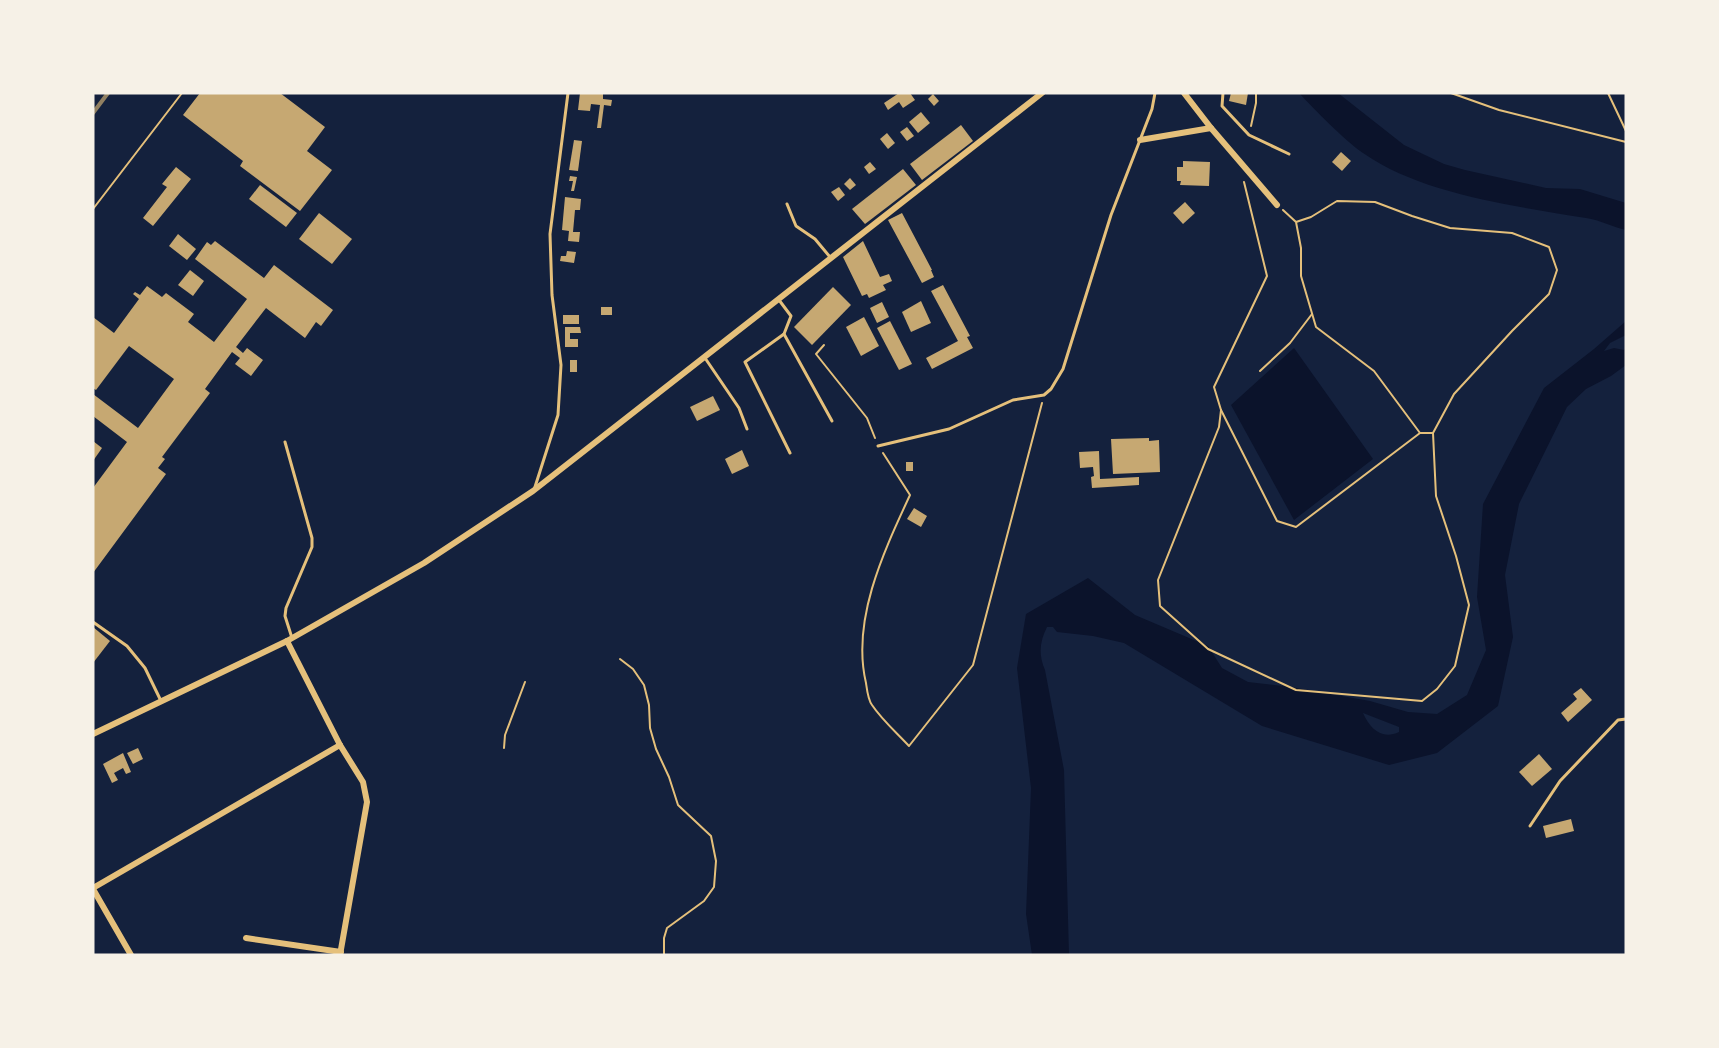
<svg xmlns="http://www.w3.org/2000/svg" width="1719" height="1048" font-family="'IBM Plex Serif',serif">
<rect width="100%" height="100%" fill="#14213d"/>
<g fill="#0b132b" fill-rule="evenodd">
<path d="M1299,93H1338L1404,145L1444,164L1465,170L1546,188L1580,189L1626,203V230C1613,227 1600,220 1586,218C1516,206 1423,195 1363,153C1343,139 1316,111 1299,93Z"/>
<path d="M1626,321V335L1610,343L1604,351L1614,348L1624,350L1626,348V365L1611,376L1586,389L1567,407L1519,504L1505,575L1513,637L1498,706L1437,753L1389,765L1262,726L1124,643L1093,636L1057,632L1053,627H1047C1040,641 1038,654 1045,670L1064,770L1069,955H1032L1026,914L1031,788L1017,668L1026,614L1088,578L1135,615L1208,646L1222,668L1248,682L1291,687L1370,701L1408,712L1437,714L1467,695L1486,650L1477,597L1483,504L1544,388L1594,349ZM1363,713L1399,727V732C1382,740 1370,729 1363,713Z"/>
<path d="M1294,348L1373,459L1294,520L1231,405Z"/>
</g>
<g fill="#c6a872">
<path d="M200,93H280L325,127L307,151L332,170L300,211L240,166L243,161L183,115Z"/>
<path d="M580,93H603V99L612,100L611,106L604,105L601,128H597L600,105L591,104L590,111L578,110Z"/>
<path d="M899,93H910L915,100L903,108L899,102L888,110L884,103Z"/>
<path d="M1231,93H1248L1246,105L1229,101Z"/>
<path d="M933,94L939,101L934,106L928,99Z"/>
<path d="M921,112L930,123L918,133L909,122Z"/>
<path d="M961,125L973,141L922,180L910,164Z"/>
<path d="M907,127L914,136L907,141L900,132Z"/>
<path d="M887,133L895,143L888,149L880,139Z"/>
<path d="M574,140L582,141L578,171L569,170Z"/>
<path d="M1341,152L1351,161L1342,171L1332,162Z"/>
<path d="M1183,161L1210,162L1209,186L1180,185L1181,181H1177V167H1183Z"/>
<path d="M870,162L876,169L869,174L864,167Z"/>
<path d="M176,167L191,179L153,226L143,218L167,187L162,184Z"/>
<path d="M903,169L916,185L865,224L852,209Z"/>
<path d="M570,176L577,177L574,191H571L573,181H569Z"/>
<path d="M850,178L856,185L850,190L844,184Z"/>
<path d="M260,185L297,213L286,227L249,199Z"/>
<path d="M839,187L845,195L838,201L831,192Z"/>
<path d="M565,197L581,199L580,210H575L573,232H580L579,242L568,241L569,231L562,230Z"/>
<path d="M1185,202L1195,213L1183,224L1173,213Z"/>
<path d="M319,213L352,239L332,264L299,239Z"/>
<path d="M902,213L932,270H931L934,277L922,283L888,220Z"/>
<path d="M178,234L196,249L187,260L169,246Z"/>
<path d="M215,241L264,278L274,265L333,310L321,326L316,322L305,338L266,308L236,347L243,353L247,348L263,360L251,376L235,364L240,358L232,352L205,389L210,393L162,457L165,459L158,468L166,474L93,573V488L127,442L93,416V394L138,428L174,379L129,346L96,390L93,388V317L114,333L139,299L133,294L135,292L140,295L147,286L162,297L166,293L194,314L188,322L214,342L247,299L195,259L207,242L211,245Z"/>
<path d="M863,241L880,277L889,274L892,281L883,285L886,290L869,298L867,294L862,296L843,257Z"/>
<path d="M567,251L576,252L574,263L560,261L561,256H566Z"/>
<path d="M190,270L204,281L193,296L178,285Z"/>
<path d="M943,285L970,336L967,337L973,348L932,369L926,358L958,341L931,291Z"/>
<path d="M833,287L851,305L812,345L794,327Z"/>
<path d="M921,301L931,323L911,332L902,312Z"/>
<path d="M882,302L889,317L877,323L870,308Z"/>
<rect x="601" y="307" width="11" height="8"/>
<rect x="563" y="315" width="16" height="9"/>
<path d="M864,317L879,346L861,356L846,327Z"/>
<path d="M890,321L912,364L899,370L877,328Z"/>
<path d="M565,327H580L581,333H570V339H578V347H565Z"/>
<rect x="570" y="360" width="7" height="12"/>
<path d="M713,396L720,410L697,421L690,407Z"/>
<path d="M1149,438V441L1159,440L1160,472L1113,474L1111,439Z"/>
<path d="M93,441L102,448L93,461Z"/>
<path d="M742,450L749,466L732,474L725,459Z"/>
<path d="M1099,451L1100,479L1139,477V485L1092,488L1091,477L1094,476L1093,467L1080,468L1079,452Z"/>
<rect x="906" y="462" width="7" height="9"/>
<path d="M914,508L927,516L921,527L907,519Z"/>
<path d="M93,627L110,641L93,663Z"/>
<path d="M1581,688L1592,700L1568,722L1561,713L1577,699L1573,694Z"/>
<path d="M138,748L143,759L133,764L127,753Z"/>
<path d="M123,753L131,772L126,774L123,768L114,773L118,780L112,783L103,764Z"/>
<path d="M1539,754L1552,769L1532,786L1519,772Z"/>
<path d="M1571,819L1574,831L1546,838L1543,826Z"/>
</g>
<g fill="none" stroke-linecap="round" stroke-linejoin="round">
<g stroke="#e5c07b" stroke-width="2">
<path d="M1451,93L1499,110L1626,142"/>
<path d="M1608,93L1626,131"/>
<path d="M1251,126L1256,103V93"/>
<path d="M1244,182L1267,276L1214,387L1221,410L1277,521L1296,527L1420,433"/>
<path d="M93,209L182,93"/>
<path d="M1283,210L1296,222L1311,217L1337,201L1375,202L1412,216L1450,228L1512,233L1549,247L1557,270L1549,294L1512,331L1454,394L1433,433H1420L1374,371L1316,327L1301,276V248L1296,222"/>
<path d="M824,345L816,354L867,418L875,438"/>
<path d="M1260,371L1290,343L1312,314"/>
<path d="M1221,410L1219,427L1158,580L1160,606L1208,649L1296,690L1422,701L1437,689L1455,666L1469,605L1456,556L1436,496L1433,433"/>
<path d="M883,453L910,495C884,551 851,620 866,683C867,690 868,700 872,705C882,720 897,733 909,746L973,665L1042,403"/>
<path d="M620,659L633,669L644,685L649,705L650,728L656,749L669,777L678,805L711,836L716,861L714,887L704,901L667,928L664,938V955"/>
<path d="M504,748L505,735L525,682"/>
</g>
<g stroke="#e5c07b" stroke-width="3">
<path d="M1223,93L1222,106L1249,135L1289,154"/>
<path d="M787,204L796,226L815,239L830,257"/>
<path d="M779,300L791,316L784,334L832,421"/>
<path d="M784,334L745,362L790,453"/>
<path d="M705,358L739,408L747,429"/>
<path d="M285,442L312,538V547L286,608L285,616L292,638"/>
<path d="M878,446L949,429L1013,400L1044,395L1051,389L1063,369L1111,215L1152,109L1155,93"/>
<path d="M534,490L558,415L561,365L552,295L550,234L568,93"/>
<path d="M93,622L127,646L145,668L161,701"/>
<path d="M1530,826L1560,781L1618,720L1626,719"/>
</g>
<g stroke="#e5c07b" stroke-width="6">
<path d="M1184,93L1211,128L1277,205"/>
<path d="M1140,140L1211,128"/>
<path d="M287,641L340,745L363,782L367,802L340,955"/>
<path d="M93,734L287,641L424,563L533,491L1042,93"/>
<path d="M93,888L340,745"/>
<path d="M93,889L131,955"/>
<path d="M246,938L341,952"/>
</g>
<path stroke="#918062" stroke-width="4" d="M93,113L108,93"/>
</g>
<rect width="1719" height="1048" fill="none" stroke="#f6f1e7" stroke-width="189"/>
</svg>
